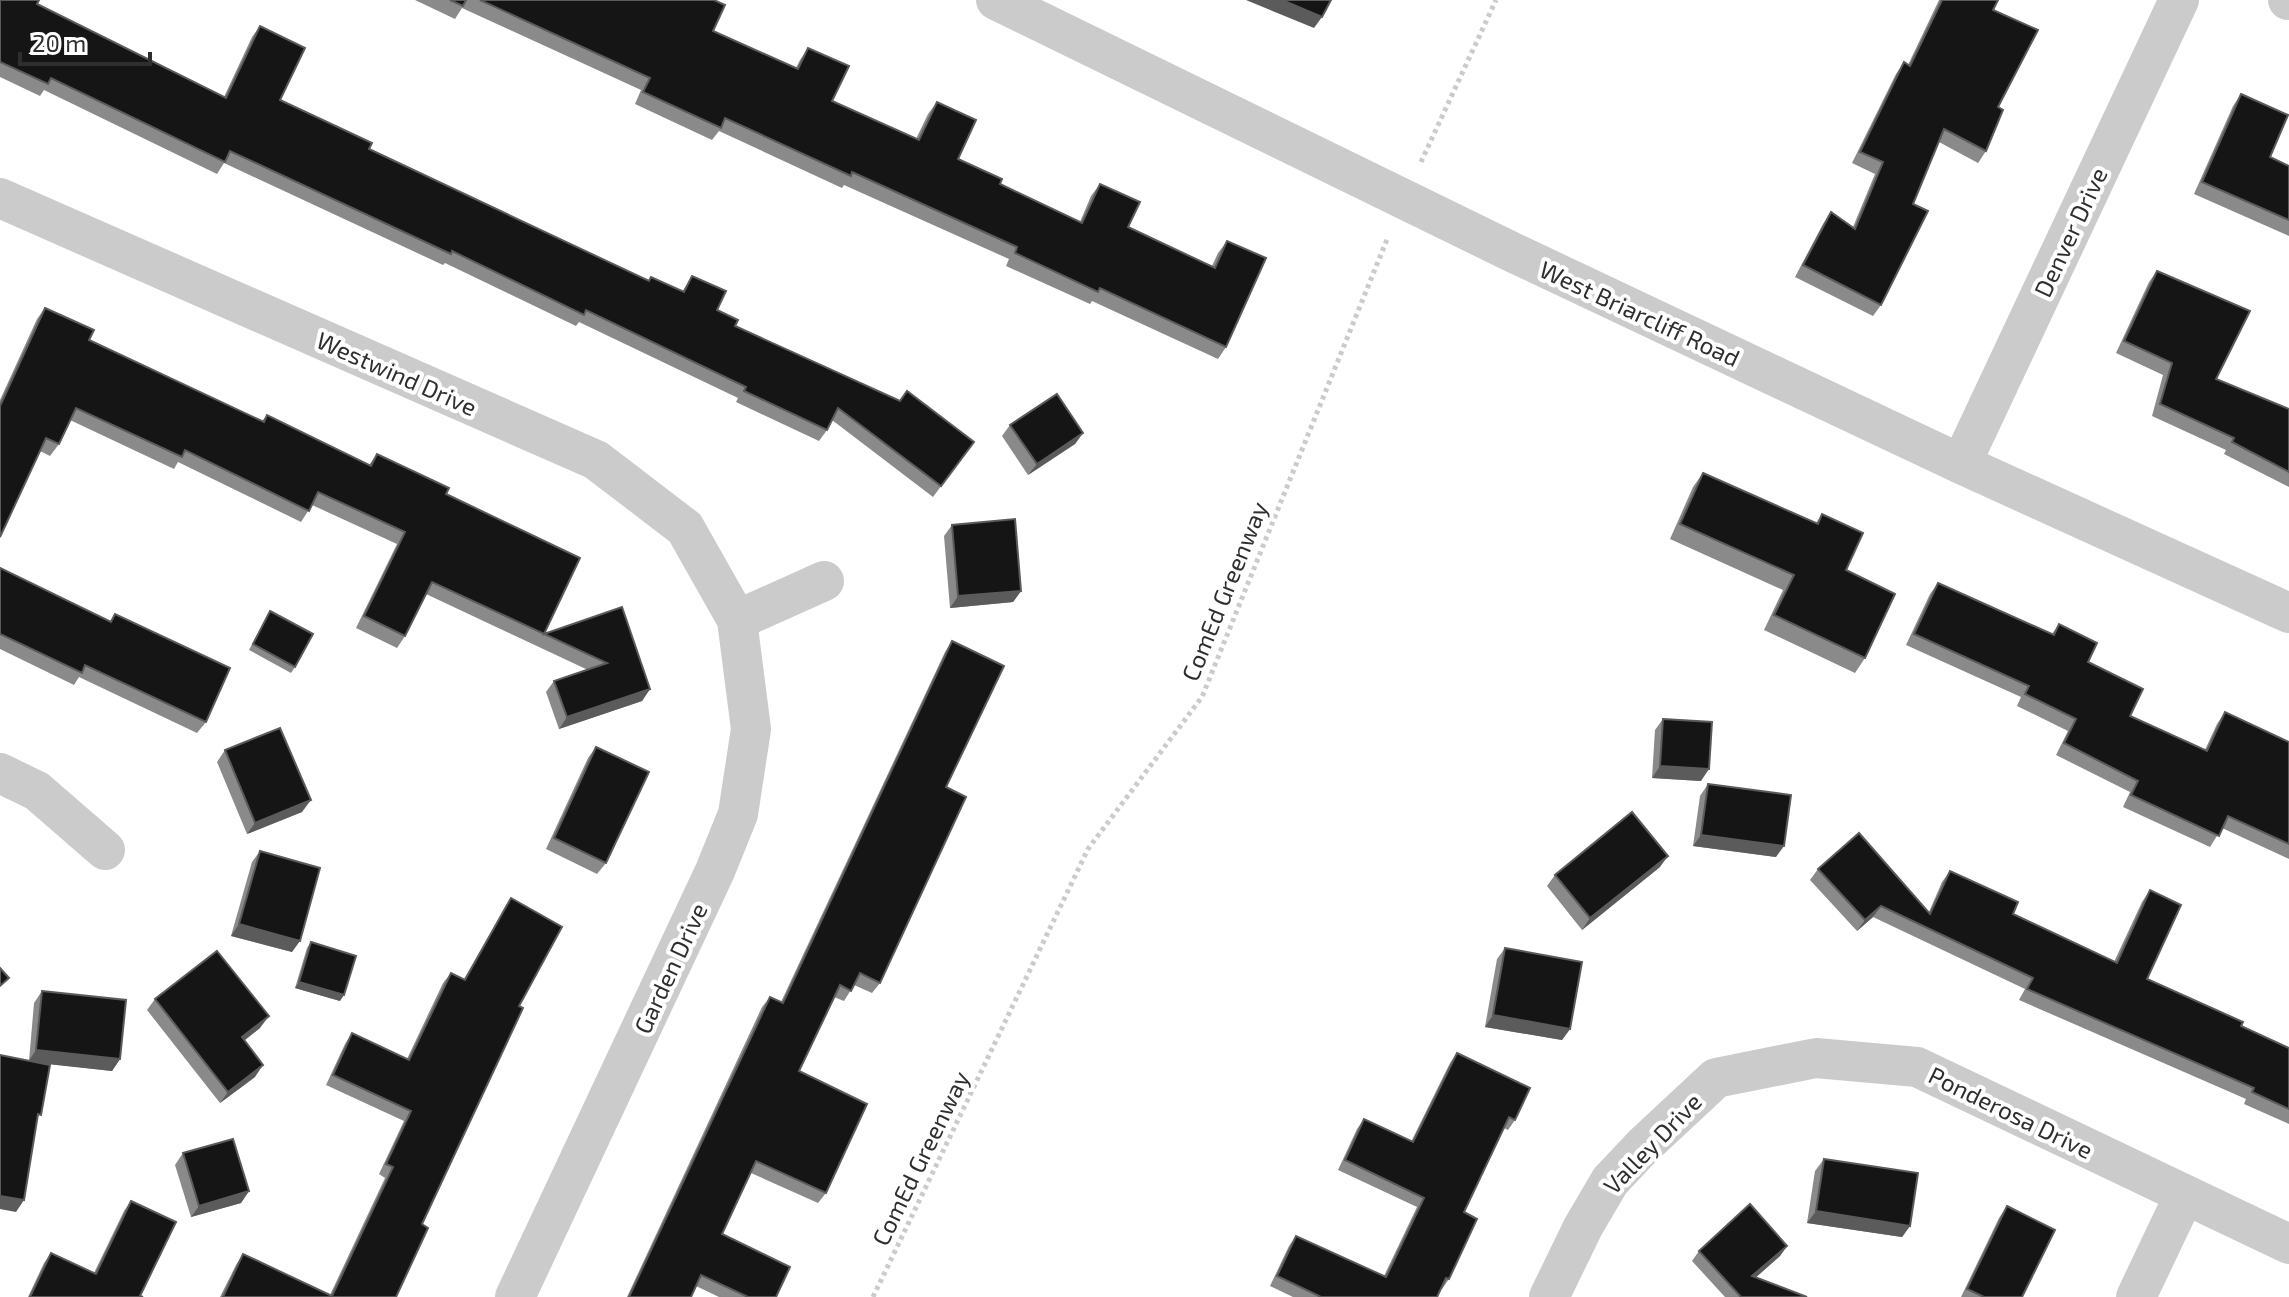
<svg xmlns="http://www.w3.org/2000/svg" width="2289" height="1297" font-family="'Exo 2',sans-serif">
<rect width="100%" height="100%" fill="#fff"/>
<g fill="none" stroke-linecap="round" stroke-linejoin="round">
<g stroke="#cbcbcb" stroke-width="5" stroke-dasharray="4 4" stroke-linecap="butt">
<path d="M1421,162L1496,0"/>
<path d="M873,1297L1088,849L1202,697L1388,237"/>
</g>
<g stroke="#cbcbcb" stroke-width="40">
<path d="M996,0L1512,252L1961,464L2289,613"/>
<path d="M2288,0H2289"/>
<path d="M0,198L596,460L685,528L737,620L751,729L738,814L715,871L515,1297"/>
<path d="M1961,464L2179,0"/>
<path d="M737,620L824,581"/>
<path d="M0,773L37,791L105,850"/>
<path d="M1549,1297L1583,1227L1610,1181L1643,1146L1716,1078L1816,1058L1917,1067L2289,1244"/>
<path d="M2136,1297L2184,1196"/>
</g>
</g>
<g fill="#8a8a8a">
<path d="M0,0L37,4L224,97L252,37L260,26L280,100L369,149L648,281L651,277L682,292L692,276L717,310L735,326L974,442L933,497L832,420L827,430L819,441L736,402L738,398L579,322L576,326L445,263L443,265L224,163L217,174L44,90L40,96L0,77Z"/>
<path d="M415,0H714L713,31L796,68L800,60L808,48L832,101L916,139L928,114L937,102L958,159L1000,184L1080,222L1091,196L1100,184L1128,227L1212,266L1218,253L1227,241L1226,347L1218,359L1092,301L1090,304L1006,266L1009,259L844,185L842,188L719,131L712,140L635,104L641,90L462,8L455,19Z"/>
<path d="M1939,0H1998L1993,10L1998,107L1986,151L1978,163L1939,142L1913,204L1881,305L1873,316L1795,277L1823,224L1831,212L1853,227L1875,174L1852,163L1896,74L1904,62L1908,65Z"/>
<path d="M2241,94L2270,157L2289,166V236L2194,194L2233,106Z"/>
<path d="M2157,271L2216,379L2289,409V487L2224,454L2226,450L2152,416L2163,375L2116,353L2149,282Z"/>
<path d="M45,308L89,340L262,421L267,415L369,465L377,454L446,494L544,634L622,607L650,689L642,701L559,729L546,692L554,681L588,670L426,594L405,636L397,648L356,628L397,544L312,505L301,522L178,462L174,469L70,420L59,444L50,456L40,451L0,537V400L37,319Z"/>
<path d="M1010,425L1083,433L1075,444L1028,475L1002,436Z"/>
<path d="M1703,473L1816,523L1822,514L1846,570L1865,658L1855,673L1764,630L1783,590L1670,539L1693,487Z"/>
<path d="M952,525L1021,591L1013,602L950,608L944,536Z"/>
<path d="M0,568L110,621L115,614L206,722L197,733L79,677L74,685L0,649Z"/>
<path d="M1938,583L2052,634L2059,624L2130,716L2205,750L2217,724L2225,712L2289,742V859L2222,828L2210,847L2123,807L2130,792L2056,755L2068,731L2017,706L2021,697L1906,645L1930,594Z"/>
<path d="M270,611L295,667L291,673L249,650Z"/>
<path d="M952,641L946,787L880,983L872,993L854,985L844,1001L834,997L799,1071L826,1193L818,1203L751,1173L722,1234L776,1297H719L696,1286L691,1297H627L762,1007L770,997L781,1002L945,652Z"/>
<path d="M1663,719L1701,781L1652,778L1655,730Z"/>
<path d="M596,747L606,863L597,874L546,849L588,758Z"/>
<path d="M225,750L302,812L247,834L217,762Z"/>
<path d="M1708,784L1776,857L1693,846L1700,796Z"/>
<path d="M260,851L292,952L231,936L252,862Z"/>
<path d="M1660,867L1582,930L1547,886L1555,875Z"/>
<path d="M1818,869L1929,912L1942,882L1950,871L2013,914L2114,962L2142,902L2150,890L2147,979L2241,1026L2289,1048V1124L2244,1104L2246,1099L2019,1000L2025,989L1873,917L1857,931L1810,880Z"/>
<path d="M511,898L519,1006L422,1224L396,1297H220L236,1265L243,1254L330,1295L385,1178L379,1174L404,1121L326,1085L345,1044L352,1033L407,1059L443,983L451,973L464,979L504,909Z"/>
<path d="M311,942L340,1001L295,988L307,948Z"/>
<path d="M1505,948L1570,1029L1562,1040L1485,1027L1497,959Z"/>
<path d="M42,991L120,1059L112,1071L43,1063L37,1120L16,1212L34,1003Z"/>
<path d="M155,999L260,1028L244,1041L255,1077L220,1103L147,1010Z"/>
<path d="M1457,1053L1515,1120L1508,1130L1504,1128L1464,1212L1449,1279L1442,1289L1441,1288L1437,1297H1293L1270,1286L1289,1246L1296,1236L1384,1276L1417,1207L1338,1170L1357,1129L1364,1119L1411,1142L1450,1063Z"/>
<path d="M183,1153L249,1191L241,1203L191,1217L175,1165Z"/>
<path d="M1824,1159L1910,1226L1902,1237L1807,1223L1815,1171Z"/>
<path d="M131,1201L140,1296L143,1297H28L44,1263L51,1253L94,1273L124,1211Z"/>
<path d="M2007,1206L2022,1297H1961L1999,1218Z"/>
<path d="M1787,1246L1780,1256L1755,1278L1807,1297H1725L1692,1261L1699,1251Z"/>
</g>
<g fill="#5b5b5b">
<path d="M1246,0H1282L1322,17L1314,28Z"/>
<path d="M1083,433L1075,444L1028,475L1037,464Z"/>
<path d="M1021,591L1013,602L950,608L958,596Z"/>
<path d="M650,689L642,701L559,729L567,717Z"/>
<path d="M1660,766L1709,769L1701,781L1652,778Z"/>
<path d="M311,800L302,812L247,834L255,823Z"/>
<path d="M1701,835L1784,846L1776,857L1693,846Z"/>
<path d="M1668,856L1660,867L1582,930L1590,918Z"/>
<path d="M1881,906L1873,917L1857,931L1865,920Z"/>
<path d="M239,924L300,941L292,952L231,936Z"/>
<path d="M299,982L344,995L340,1001L295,988Z"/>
<path d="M1493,1015L1570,1029L1562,1040L1485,1027Z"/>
<path d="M269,1016L260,1028L233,1049L242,1037Z"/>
<path d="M36,1050L120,1059L112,1071L28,1062Z"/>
<path d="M263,1065L255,1077L220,1103L228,1092Z"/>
<path d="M249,1191L241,1203L191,1217L199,1206Z"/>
<path d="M0,1196L24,1200L16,1212L0,1209Z"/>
<path d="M1816,1211L1910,1226L1902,1237L1807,1223Z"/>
<path d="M1787,1246L1780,1256L1745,1287L1752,1276Z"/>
</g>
<g fill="#151515" stroke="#5b5b5b" stroke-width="2">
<path d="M0,0H39L37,4L226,98L260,26L305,48L280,100L372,143L369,149L649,281L651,277L684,292L692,276L726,291L717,310L738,320L735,326L900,401L907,391L974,442L941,486L838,408L827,430L744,391L746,387L586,310L584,315L452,251L451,254L230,151L225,162L51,78L48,84L0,62Z"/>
<path d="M450,0H466L463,6Z"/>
<path d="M480,0H714L725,5L713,31L798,69L808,48L849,66L832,101L919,140L937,102L976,120L958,159L1002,179L1000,184L1082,223L1100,184L1140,202L1128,227L1215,268L1227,241L1266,258L1226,347L1100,288L1098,292L1015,253L1017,247L852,172L851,176L725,118L721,128L643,92L650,78Z"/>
<path d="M1282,0H1331L1322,17Z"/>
<path d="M1942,0H1998L1993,10L2038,30L1998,107L2003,110L1986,151L1944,129L1913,204L1928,211L1881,305L1803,265L1831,212L1855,229L1883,162L1860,152L1904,62L1910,66Z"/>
<path d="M2241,94L2288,115L2270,157L2289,166V220L2202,182Z"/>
<path d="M2157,271L2250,311L2216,379L2289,409V472L2232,442L2234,438L2160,404L2172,363L2124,341Z"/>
<path d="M45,308L94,330L89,340L264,422L267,415L371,466L377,454L449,488L446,494L580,558L544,634L622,607L650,689L567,717L554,681L607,663L432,582L405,636L364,616L405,532L318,492L309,511L185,450L182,457L76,408L59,444L46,438L0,537V406Z"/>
<path d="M1057,394L1083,433L1037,464L1010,425Z"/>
<path d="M1703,473L1818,524L1822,514L1863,533L1846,570L1895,594L1865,658L1774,615L1794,575L1680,524Z"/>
<path d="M1015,519L1021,591L958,596L952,525Z"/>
<path d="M0,568L111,622L115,614L230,668L206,722L85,665L82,673L0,634Z"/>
<path d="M1938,583L2054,635L2059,624L2097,643L2088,662L2143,689L2130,716L2207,751L2225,712L2289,742V844L2228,816L2219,836L2131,795L2138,781L2064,743L2076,719L2025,694L2029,686L1914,634Z"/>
<path d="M270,611L313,634L295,667L253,644Z"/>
<path d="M952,641L1004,666L946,787L966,797L880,983L860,973L851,991L840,985L799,1071L867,1104L826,1193L756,1161L722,1234L790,1267L776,1297H748L701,1275L691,1297H629L770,997L783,1003Z"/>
<path d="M1663,719L1712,722L1709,769L1660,766Z"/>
<path d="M280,728L311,800L255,823L225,750Z"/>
<path d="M596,747L649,772L606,863L554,838Z"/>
<path d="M1708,784L1791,795L1784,846L1701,835Z"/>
<path d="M1632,812L1668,856L1590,918L1555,875Z"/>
<path d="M1859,833L1930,914L1950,871L2018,902L2013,914L2117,963L2150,890L2181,905L2147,979L2243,1022L2241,1026L2289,1048V1109L2252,1092L2254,1088L2027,989L2033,978L1881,906L1865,920L1818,869Z"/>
<path d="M260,851L320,868L300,941L239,924Z"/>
<path d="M511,898L562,927L519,1006L523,1008L422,1224L428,1228L396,1297H223L243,1254L332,1296L393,1167L386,1164L411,1111L333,1075L352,1033L409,1060L451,973L465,980Z"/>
<path d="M311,942L356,956L344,995L299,982Z"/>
<path d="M1505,948L1582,962L1570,1029L1493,1015Z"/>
<path d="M217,951L269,1016L242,1037L263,1065L228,1092L155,999Z"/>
<path d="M0,968L9,978L0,986Z"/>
<path d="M42,991L126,1000L120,1059L36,1050Z"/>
<path d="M1457,1053L1530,1088L1515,1120L1509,1117L1464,1212L1477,1219L1449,1279L1446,1278L1437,1297H1321L1277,1276L1296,1236L1386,1277L1424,1198L1345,1160L1364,1119L1413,1142Z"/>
<path d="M0,1055L50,1065L41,1115L38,1114L24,1200L0,1196Z"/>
<path d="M233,1139L249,1191L199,1206L183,1153Z"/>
<path d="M1824,1159L1918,1173L1910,1226L1816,1211Z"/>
<path d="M131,1201L176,1222L140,1296L143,1297H30L51,1253L96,1274Z"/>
<path d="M1750,1204L1787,1246L1752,1276L1807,1297H1741L1699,1251Z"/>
<path d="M2007,1206L2055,1230L2022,1297H1984L1967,1289Z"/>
</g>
<g text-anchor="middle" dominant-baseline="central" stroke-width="8" stroke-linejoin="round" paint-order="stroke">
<g font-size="24" fill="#2e2e2e" stroke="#fff">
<text transform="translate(2070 232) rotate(-65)">Denver Drive</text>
<text transform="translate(1640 313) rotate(25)">West Briarcliff Road</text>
<text transform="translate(397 373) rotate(24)">Westwind Drive</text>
<text transform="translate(1224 591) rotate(-68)">ComEd Greenway</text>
<text transform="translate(670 968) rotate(-65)">Garden Drive</text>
<text transform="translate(2011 1112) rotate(26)">Ponderosa Drive</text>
<text transform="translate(1652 1143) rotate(-46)">Valley Drive</text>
<text transform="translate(920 1158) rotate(-64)">ComEd Greenway</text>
</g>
</g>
<path d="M20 52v12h130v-12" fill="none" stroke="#2e2e2e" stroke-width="4"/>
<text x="32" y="52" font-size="24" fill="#2e2e2e" stroke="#ffffff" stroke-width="6" paint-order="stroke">20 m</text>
</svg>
